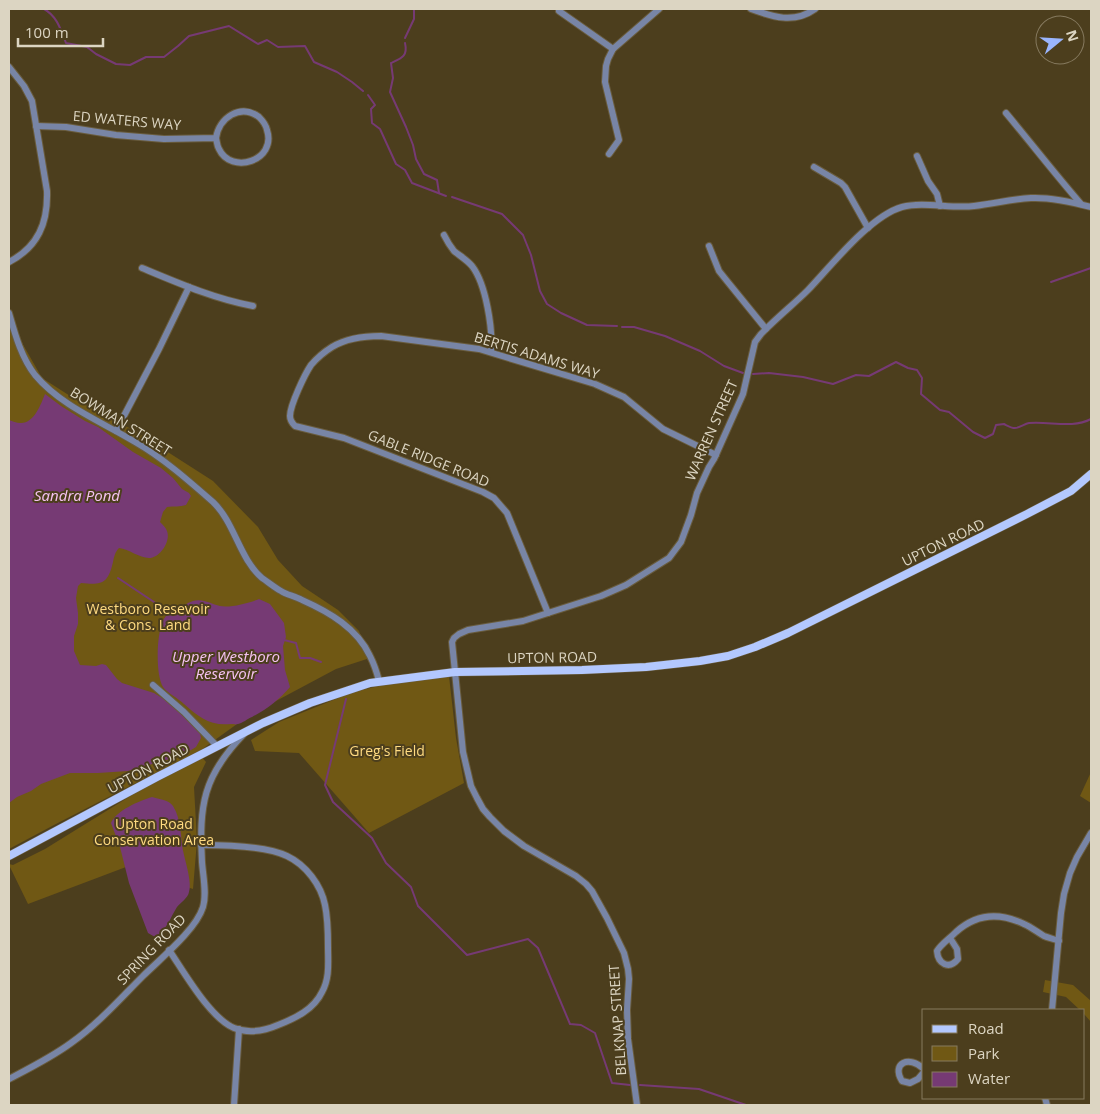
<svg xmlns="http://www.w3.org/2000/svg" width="1100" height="1114" font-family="'Open Sans',sans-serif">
<rect width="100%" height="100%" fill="#4c3e1d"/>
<g fill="#705814">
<path d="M9,320L42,378L78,401L135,431L213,481L258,527L278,560L302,586L338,610L359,631L370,658L336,669L276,701L237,724L190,758L199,754L206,762L194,787L197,841L193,889L126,867L28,904L9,865V864L13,865L45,849L187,761L161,770L54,825L9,849Z"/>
<path d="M449,676L456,738L464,783L369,833L299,753L255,751L251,740L279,722L353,692L392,683Z"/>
<path d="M1091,772V803L1080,796Z"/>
<path d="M1045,980L1073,985L1091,1001V1022L1084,1014V1010H1080L1066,997L1043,992Z"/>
</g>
<g fill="#763a74">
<path d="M45,394L61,406L85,421L98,427L133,452L161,468L173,478L182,489L189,493L191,496L186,505C180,507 174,506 167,507L163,512L160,522C163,525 166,528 167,531C171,541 160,558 149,558C139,558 129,549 119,548C115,552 114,557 113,562C108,584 102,585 81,583L78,586L76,598L78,613V624L74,636V651L80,665L96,666L102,664L106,665L117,679L122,683L154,693L167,701L182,713L199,729L201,738L196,747L191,750L173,758L128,771L98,773H70L41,784L31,791L17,797L9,803V420C12,421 17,423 20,423C34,424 41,404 45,394Z"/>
<path d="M259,599L270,604L284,623L286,637L283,646L285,670L290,687C279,700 267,709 252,717C247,719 243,723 238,724C235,725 234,724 231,724C209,726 199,717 184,704C178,698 167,693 163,687C155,674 156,627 166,616C169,613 173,612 176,610C181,607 187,603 193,601C203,598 211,604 220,606C230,608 249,603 259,599Z"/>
<path d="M152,797C159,799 169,800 173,806C182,820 180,839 184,855C186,864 192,883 189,892C188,898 181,902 177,907C170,918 167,930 155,937L148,933L129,883L120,847L111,823C117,810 139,801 152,797Z"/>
</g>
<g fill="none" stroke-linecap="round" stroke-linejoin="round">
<g stroke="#763a74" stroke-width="2">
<path d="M44,9C57,16 61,30 66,43L87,47L96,54L116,64L130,65L146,57H164L178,46L189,36L229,26L258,44L267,40L278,47L305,46L314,62L337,72L352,82L363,91"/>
<path d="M405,38L414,19V9"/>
<path d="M405,43C408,56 402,58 391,63L393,78L390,92L406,127L413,145L416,159L424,174L437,180L439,193"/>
<path d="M368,95L375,105L371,109L372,123L380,129L396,164L405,170L412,183L446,196"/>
<path d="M452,197L502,214L523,235L531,255L540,291L547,304L561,313L587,325L617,326"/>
<path d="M1051,282L1091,268"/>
<path d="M622,327H634L665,336L700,351L724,366L743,373"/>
<path d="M753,374L769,373L803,377L833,384L856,375L869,376L896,362L908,368L917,370L922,378L921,394L940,410L949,412L973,432L985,438L993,434L996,425L1004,424C1008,426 1011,428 1015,428C1020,428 1024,424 1029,423C1050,421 1072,429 1091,419"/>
<path d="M118,578L172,614"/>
<path d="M284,640L296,643L300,658H310L321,662"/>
<path d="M346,699L325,785L333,802L372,838L386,863L411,887L418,906L467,955L528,939L538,948L570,1024L581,1025L595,1033L612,1083L630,1085"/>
<path d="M640,1085L699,1089L746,1105"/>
</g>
<g stroke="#695c3e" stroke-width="8">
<g id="minor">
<path d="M751,9C773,17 794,24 815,9"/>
<path d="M559,11L613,49"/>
<path d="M9,67L24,86L32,101L47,191C48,223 38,247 9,262"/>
<path d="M1006,113C1031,143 1055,174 1081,204"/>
<path d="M36,126L66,127L116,135L164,139L216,138C217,142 217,146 219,149C231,175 277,161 267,130C266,125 262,120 259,117C240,103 219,118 216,138"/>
<path d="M609,154L619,140L605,82L606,66L608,59L613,49L659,9"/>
<path d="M917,156L928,181L937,194L940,206"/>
<path d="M814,167L841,183L845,187L868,228"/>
<path d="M444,235C447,241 450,246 454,251C460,256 467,260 472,266C486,284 493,329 491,352"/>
<path d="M709,246L719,271L727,281L766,329"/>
<path d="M142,268C178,283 215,299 253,306"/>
<path d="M9,313C15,334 21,357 35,375C61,406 102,422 135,442C163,458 189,481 213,502C235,523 239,558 262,578C268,582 274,587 281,591C287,595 295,596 302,600C329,612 357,628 370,656C374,664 377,673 379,681"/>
<path d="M116,431L159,349L189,287"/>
<path d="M548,613L507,513L494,498L483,492L344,438L295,426C292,423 290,420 290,416C290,405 305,374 311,365C317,358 324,352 332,347C347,338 363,336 381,336L479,349L595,384L624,397L663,429L716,455"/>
<path d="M153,685L184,712L217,746"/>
<path d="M950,938L957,949L958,959C949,970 938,964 937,951C941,944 949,939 956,932C976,914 999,912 1024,924C1031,927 1037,932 1044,936C1049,938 1054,939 1059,941"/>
<path d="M169,950C184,972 210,1018 234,1028C249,1034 264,1031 278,1025C296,1018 314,1009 322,992C330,978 328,962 328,947C328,933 328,919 325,905C321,885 306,865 287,856C266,846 225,845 201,845"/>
<path d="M1052,1010L1061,913L1064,894L1070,873L1077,857L1091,833"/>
<path d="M924,1069C909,1055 891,1063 902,1081L910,1083L918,1079L924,1072"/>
<path d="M9,1079C30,1068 52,1057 71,1043C98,1024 120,999 143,976C160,959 196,930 203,907C207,894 203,876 202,862C199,805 203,776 244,734"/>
<path d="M1045,1098L1047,1105"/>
<path d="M234,1105L239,1029"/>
<path d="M637,1105L628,1039L627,1010L629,979L628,969L624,953L607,918L592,891L586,884L576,876L524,846L504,831L490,817L483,809L477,798L471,786L463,752L452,642L454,638L459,634L468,630L523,621L601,596L626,585L661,563L669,558L681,542L691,515L697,493L709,467L714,459L743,394L755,342L761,334L766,329C780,315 795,303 808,290C831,266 870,216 902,207C924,201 951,209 974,206C993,204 1012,199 1031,198C1051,197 1072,202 1091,207"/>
</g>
</g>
<g stroke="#695c3e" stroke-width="9">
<path id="major" d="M9,856L157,777L263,723L310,703L370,683L455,672L582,670L646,667L700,661L728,656L755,647L788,633L1027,514L1071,491L1091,474"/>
</g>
<use href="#minor" stroke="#7885a6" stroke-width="6"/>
<use href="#major" stroke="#b3c8fe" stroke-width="8"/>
</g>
<g text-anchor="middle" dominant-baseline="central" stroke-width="4" stroke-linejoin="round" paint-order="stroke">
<g font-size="14" fill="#dcd5c2" stroke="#4c3e1d">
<text transform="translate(127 120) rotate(5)">ED WATERS WAY</text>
<text transform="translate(537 355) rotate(17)">BERTIS ADAMS WAY</text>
<text transform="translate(121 421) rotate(32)">BOWMAN STREET</text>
<text transform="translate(711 430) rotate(-66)">WARREN STREET</text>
<text transform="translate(429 458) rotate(22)">GABLE RIDGE ROAD</text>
<text transform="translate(943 542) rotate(-26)">UPTON ROAD</text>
<text transform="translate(552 657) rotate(-1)">UPTON ROAD</text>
<text transform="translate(148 768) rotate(-28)">UPTON ROAD</text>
<text transform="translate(151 949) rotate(-46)">SPRING ROAD</text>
<text transform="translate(617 1020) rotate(-94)">BELKNAP STREET</text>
</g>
<g font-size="14" fill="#ffdb81" stroke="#4c3e1d">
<text x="148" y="608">Westboro Resevoir<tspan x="148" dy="16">&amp; Cons. Land</tspan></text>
<text x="387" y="750">Greg's Field</text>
<text x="154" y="823">Upton Road<tspan x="154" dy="16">Conservation Area</tspan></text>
</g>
<g font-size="15" font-style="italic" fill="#f6c2f3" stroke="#4c3e1d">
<text x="77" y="495">Sandra Pond</text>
<text x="226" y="656">Upper Westboro<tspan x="226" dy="17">Reservoir</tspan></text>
</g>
</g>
<rect width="1100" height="1114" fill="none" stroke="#dcd5c2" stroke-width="20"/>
<rect x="922" y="1009" width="162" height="90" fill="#4c3e1d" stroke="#867a5f"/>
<rect x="932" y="1025" width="25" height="8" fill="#b3c8fe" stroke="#867a5f"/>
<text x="968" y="1034" font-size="15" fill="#dcd5c2">Road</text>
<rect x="932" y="1046" width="25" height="15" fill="#705814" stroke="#867a5f"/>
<text x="968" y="1059" font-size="15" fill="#dcd5c2">Park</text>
<rect x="932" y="1072" width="25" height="15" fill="#763a74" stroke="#867a5f"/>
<text x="968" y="1084" font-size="15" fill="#dcd5c2">Water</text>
<g transform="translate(1060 40) rotate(72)"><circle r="24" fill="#4c3e1d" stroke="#867a5f"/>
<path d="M0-4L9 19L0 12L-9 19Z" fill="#9ab5fd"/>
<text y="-8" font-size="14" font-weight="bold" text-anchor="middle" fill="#dcd5c2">N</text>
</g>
<path d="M18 38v8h85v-8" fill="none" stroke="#dcd5c2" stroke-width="2.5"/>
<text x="25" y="38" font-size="15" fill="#dcd5c2" stroke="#4c3e1d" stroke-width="4" paint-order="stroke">100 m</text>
</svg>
